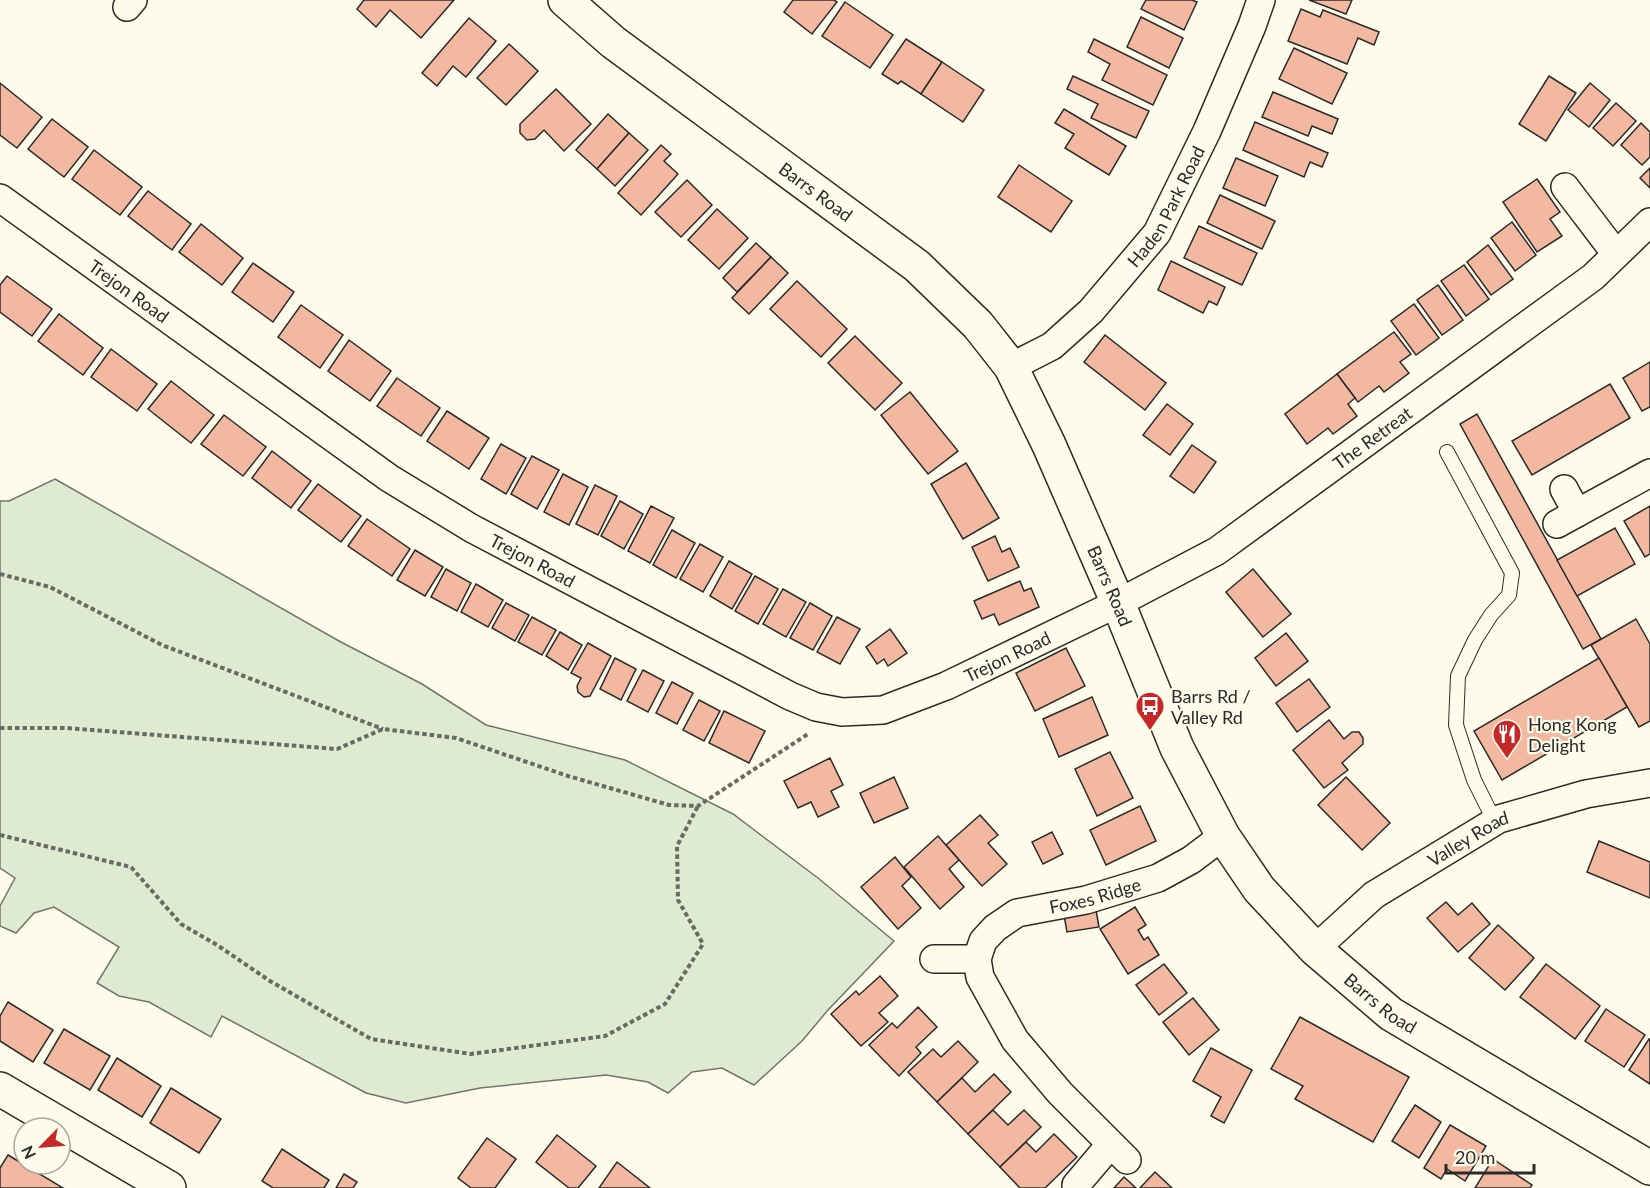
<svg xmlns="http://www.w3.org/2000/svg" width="1650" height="1188" font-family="Lato,sans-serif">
<rect width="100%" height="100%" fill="#fdfbea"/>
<path fill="#deebd1" stroke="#74746e" stroke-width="1.5" d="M55,479L339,641L422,684L486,725L625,760L733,814L818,878L894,941L828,1010L802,1041L754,1085L722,1068L692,1072L668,1093L648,1082L606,1075L480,1088L406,1103L366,1093L222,1016L211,1037L149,1002L119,996L97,983L119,947L54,907L34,913L16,933L0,926V906L15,878L0,868V501H9Z"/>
<g fill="#f2b8a0" stroke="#2b2b2b" stroke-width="1.5">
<path d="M364,0H454L421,38L390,10L376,27L357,9Z"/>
<path d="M793,0H834L837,2L812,34L784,12Z"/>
<path d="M1146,0H1192L1197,2L1184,30L1141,9Z"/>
<path d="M1309,0H1352L1346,14Z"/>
<path d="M845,2L893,35L870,68L822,36Z"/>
<path d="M1301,9L1320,17L1323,10L1379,32L1374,45L1358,38L1347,64L1288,41Z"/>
<path d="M1141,17L1183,38L1169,68L1127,47Z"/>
<path d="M469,18L496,41L466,77L453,66L437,86L422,73Z"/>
<path d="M906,39L942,62L921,94L901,81L898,84L882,74Z"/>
<path d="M1094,39L1167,75L1153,105L1102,80L1110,64L1088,52Z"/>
<path d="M509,44L538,71L506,105L477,78Z"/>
<path d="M1294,48L1347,73L1332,104L1279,79Z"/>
<path d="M942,62L984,90L963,122L921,94Z"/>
<path d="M1073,76L1149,111L1136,138L1091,118L1098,104L1067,89Z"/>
<path d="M1549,76L1576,93L1546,141L1519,124Z"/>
<path d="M0,83L42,117L17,148L0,135Z"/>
<path d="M1590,83L1610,100L1589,127L1568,110Z"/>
<path d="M556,89L591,124L564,151L544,130L535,139L527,140L520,133V124Z"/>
<path d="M1273,92L1338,119L1332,134L1312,126L1308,136L1262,117Z"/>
<path d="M1616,103L1636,121L1613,146L1593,128Z"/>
<path d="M1064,109L1126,146L1109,175L1065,148L1074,134L1055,123Z"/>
<path d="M608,114L629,133L597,169L576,150Z"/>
<path d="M52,119L88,147L64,177L28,149Z"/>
<path d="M1255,122L1328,153L1322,167L1310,162L1304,177L1243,150Z"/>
<path d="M1641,123L1650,132V157L1642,165L1621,145Z"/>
<path d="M629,133L648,150L615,186L597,169Z"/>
<path d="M661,145L671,154L664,161L678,174L641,215L618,193Z"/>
<path d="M94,150L142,187L120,215L72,179Z"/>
<path d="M1236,158L1278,176L1265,206L1223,188Z"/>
<path d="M1019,165L1072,201L1051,232L998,197Z"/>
<path d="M1650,168V188L1640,178Z"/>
<path d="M1537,179L1560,212L1550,219L1562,236L1537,252L1503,202Z"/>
<path d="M687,180L712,205L681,237L655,212Z"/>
<path d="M148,191L191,224L172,250L128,216Z"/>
<path d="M1220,195L1275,221L1262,249L1207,223Z"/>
<path d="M717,209L748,238L719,269L688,240Z"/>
<path d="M1512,222L1536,255L1515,271L1491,238Z"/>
<path d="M201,224L243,258L222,285L179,252Z"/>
<path d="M1199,226L1257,253L1242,285L1184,258Z"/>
<path d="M756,243L771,257L737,292L723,278Z"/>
<path d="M1488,245L1513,279L1491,295L1467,262Z"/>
<path d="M771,257L788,273L749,314L732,298Z"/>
<path d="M1171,261L1225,287L1217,305L1209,301L1203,313L1158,290Z"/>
<path d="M253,263L294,292L273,322L232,292Z"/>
<path d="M1464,265L1489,299L1466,316L1441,281Z"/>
<path d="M7,276L52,309L32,336L0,312V285Z"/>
<path d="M797,281L847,329L821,357L770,309Z"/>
<path d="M1438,285L1463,320L1442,335L1417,300Z"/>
<path d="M1414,304L1439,338L1416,355L1391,321Z"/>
<path d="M301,305L343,335L320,368L278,337Z"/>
<path d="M59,314L103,348L83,375L38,341Z"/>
<path d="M1394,332L1411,354L1400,362L1409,373L1384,392L1379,386L1358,402L1337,374Z"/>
<path d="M1105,335L1166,383L1145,410L1084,362Z"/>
<path d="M855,336L902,383L875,410L828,363Z"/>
<path d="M349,340L391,371L370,401L328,371Z"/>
<path d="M111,349L157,384L137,411L91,377Z"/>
<path d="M1650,362V407L1642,411L1623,378Z"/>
<path d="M1337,374L1355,398L1348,404L1357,416L1333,434L1328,428L1307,444L1285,414Z"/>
<path d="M397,378L440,408L421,436L377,406Z"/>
<path d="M171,381L214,415L191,443L148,409Z"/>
<path d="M1610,384L1630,418L1532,475L1512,441Z"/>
<path d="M910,392L958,451L928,474L881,415Z"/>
<path d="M1167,404L1193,424L1170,455L1143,435Z"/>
<path d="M447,411L489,438L469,469L427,441Z"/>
<path d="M1477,414L1601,639L1583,649L1460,424Z"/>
<path d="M224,415L266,447L243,476L201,444Z"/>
<path d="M501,444L526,458L506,494L481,479Z"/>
<path d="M1192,445L1216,462L1194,493L1170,476Z"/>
<path d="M272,451L311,481L291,508L252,478Z"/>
<path d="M532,456L559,470L537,509L511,494Z"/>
<path d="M966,463L999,518L963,539L931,484Z"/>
<path d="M563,474L588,487L569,525L544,512Z"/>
<path d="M318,484L361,516L341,542L298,510Z"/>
<path d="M595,485L617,496L598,535L576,524Z"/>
<path d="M620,501L643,514L624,549L601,536Z"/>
<path d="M651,506L674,518L650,563L628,551Z"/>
<path d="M1650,506V554L1645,557L1624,521Z"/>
<path d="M367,519L410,549L392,576L348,546Z"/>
<path d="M1615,528L1635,564L1577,596L1557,560Z"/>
<path d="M672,530L695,543L676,578L653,565Z"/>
<path d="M995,536L1002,552L1010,548L1019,567L988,581L972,547Z"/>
<path d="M700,544L723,557L703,592L680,579Z"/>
<path d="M415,550L443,567L425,596L397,580Z"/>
<path d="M729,561L752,574L732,609L710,596Z"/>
<path d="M446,569L471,583L457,611L431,597Z"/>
<path d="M1253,569L1291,614L1263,637L1226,592Z"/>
<path d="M755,576L778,589L758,624L735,611Z"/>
<path d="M1020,581L1024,591L1031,588L1039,607L999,625L994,614L982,619L974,601Z"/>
<path d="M476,584L503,600L488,627L461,612Z"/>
<path d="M783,589L806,602L786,637L763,624Z"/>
<path d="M506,603L529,615L515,641L492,628Z"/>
<path d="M810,603L832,616L813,650L790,638Z"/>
<path d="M532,617L556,630L542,655L518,642Z"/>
<path d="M837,617L860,629L840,664L817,652Z"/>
<path d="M1636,619L1650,644V721L1639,727L1591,645Z"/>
<path d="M890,629L907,653L888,666L884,659L877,664L866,647Z"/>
<path d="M560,632L582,645L568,670L546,656Z"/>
<path d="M1286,633L1308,661L1276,686L1255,658Z"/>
<path d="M588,643L611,656L590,696L584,697L578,692L577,686L581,678L571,673Z"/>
<path d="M1066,648L1085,686L1035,711L1016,673Z"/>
<path d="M615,658L636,669L621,700L600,689Z"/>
<path d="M1599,658L1627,707L1502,780L1474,731Z"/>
<path d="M643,670L664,681L648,712L627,701Z"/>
<path d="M1309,679L1330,707L1297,732L1276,703Z"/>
<path d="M672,682L693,693L677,724L656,713Z"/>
<path d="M1092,697L1108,735L1059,757L1043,719Z"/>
<path d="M699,700L720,711L704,741L683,730Z"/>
<path d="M724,711L765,731L749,763L709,743Z"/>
<path d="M1329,720L1344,739L1352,732H1359L1363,738V744L1342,763L1348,770L1324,788L1293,750Z"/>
<path d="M1110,752L1133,798L1097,816L1075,769Z"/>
<path d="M830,758L843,785L831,791L839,807L818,817L811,802L798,808L784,781Z"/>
<path d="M894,777L908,808L874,823L860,793Z"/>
<path d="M1346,777L1390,823L1362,850L1318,805Z"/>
<path d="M1140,806L1156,841L1106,865L1090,830Z"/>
<path d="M980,815L998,835L988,843L1007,864L982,886L946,845Z"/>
<path d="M1052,832L1063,854L1043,864L1032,842Z"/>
<path d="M938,836L959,860L949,869L964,887L940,909L904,867Z"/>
<path d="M1599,841L1650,862V898L1587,872Z"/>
<path d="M895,857L911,877L902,886L921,908L898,929L861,887Z"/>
<path d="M1446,902L1458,915L1472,903L1490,924L1458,952L1427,918Z"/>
<path d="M1135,907L1146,925L1138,930L1144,940L1148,937L1159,955L1128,974L1100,929Z"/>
<path d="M1096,910L1099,927L1067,932L1064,915Z"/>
<path d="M1498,925L1534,958L1505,990L1469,958Z"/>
<path d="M1164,964L1187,993L1159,1015L1136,985Z"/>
<path d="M1546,964L1600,1006L1575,1039L1520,997Z"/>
<path d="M880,976L898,996L879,1013L888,1022L861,1046L831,1014L856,991L859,995Z"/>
<path d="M1193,998L1219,1030L1189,1055L1163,1022Z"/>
<path d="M8,1002L53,1030L33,1062L0,1041V1016Z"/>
<path d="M918,1007L937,1027L916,1047L921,1053L899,1076L869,1045L892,1023L897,1028Z"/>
<path d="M1606,1009L1645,1035L1624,1067L1585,1041Z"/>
<path d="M1300,1017L1409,1077L1373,1142L1295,1099L1303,1086L1271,1069Z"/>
<path d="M64,1029L110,1056L90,1090L44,1063Z"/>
<path d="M1649,1039H1650V1084L1629,1070Z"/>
<path d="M958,1041L978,1062L937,1102L908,1072L933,1049L941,1057Z"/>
<path d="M1211,1048L1252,1070L1224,1123L1211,1116L1221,1097L1193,1081Z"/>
<path d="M117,1058L161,1086L142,1117L98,1090Z"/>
<path d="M994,1074L1011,1092L968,1134L937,1102L962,1078L975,1092Z"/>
<path d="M171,1088L221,1119L199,1153L150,1123Z"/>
<path d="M1415,1105L1441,1122L1419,1158L1392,1141Z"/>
<path d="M993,1110L1008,1125L1024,1110L1041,1127L1000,1167L968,1134Z"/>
<path d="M1450,1125L1486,1146L1465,1181L1447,1169L1441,1179L1424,1168Z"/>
<path d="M1054,1134L1077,1157L1045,1188H1020L1000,1167L1026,1142L1036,1152Z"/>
<path d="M557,1135L596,1166L578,1188H569L536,1162Z"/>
<path d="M487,1138L516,1159L495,1188H471L458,1178Z"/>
<path d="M282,1149L329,1180L324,1188H273L262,1181Z"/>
<path d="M8,1155L63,1188H0V1168Z"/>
<path d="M1493,1159L1532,1185L1530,1188H1475Z"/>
<path d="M617,1162L650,1188H599Z"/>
<path d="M1155,1172L1172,1188H1140Z"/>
<path d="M344,1174L357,1182L353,1188H336Z"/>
<path d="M1124,1177L1136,1188H1114Z"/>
</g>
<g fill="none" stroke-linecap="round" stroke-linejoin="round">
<g stroke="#2b2b2b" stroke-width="16">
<path id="service" d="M1447,452L1512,573L1509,595L1491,615L1475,640L1458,676L1456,725L1474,780L1495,822"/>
</g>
<g stroke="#2b2b2b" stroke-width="30">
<g id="minor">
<path d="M127,7L133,0"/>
<path d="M1565,187L1616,254"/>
<path id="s1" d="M0,198L389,478L471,528L790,696L816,707L842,712L883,710L946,686L1118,603L1217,551L1593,277L1650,222"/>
<path id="s2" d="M1011,367L1052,346L1091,311L1157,233L1207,131L1252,26L1261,0"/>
<path d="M1564,489L1577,513"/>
<path d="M1557,524L1650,473"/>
<path id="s3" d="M1315,949L1374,895L1499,819L1586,794L1650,783"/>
<path d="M934,959H977"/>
<path id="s4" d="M1127,1160L1060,1093L1015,1040L980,977L977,959L983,941L995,928L1017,913L1086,900L1158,878L1191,860L1223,836"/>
<path d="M1076,1185L1110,1145"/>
</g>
</g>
<g stroke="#2b2b2b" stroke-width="36">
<g id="tertiary">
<path id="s5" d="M565,0L613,42L917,266L978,325L1011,367L1049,445L1118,603L1177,748L1223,836L1259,889L1315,949L1391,1014L1650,1168"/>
<path d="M0,1089L169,1188"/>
</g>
</g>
<g stroke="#6a6964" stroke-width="4" stroke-dasharray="4.5 3" stroke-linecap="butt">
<path d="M0,574L50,587L162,645L383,729"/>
<path d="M0,728H66L337,749L383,729L456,738L568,776L669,805L698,806L808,734"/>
<path d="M0,835L131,867L181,924L217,945L270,981L371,1039L471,1054L605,1036L665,1004L703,944L678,900L677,846L698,806"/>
</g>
<use href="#service" stroke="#fdfbea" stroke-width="14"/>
<use href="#minor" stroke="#fdfbea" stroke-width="27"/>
<use href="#tertiary" stroke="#fdfbea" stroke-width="33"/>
</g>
<defs>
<g id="bus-pin" transform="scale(1.5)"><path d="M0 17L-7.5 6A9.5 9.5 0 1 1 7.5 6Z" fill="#c62828" stroke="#fdfbea"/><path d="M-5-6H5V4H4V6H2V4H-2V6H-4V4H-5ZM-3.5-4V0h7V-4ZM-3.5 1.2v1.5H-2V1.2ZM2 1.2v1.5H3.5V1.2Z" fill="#fff"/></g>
<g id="restaurant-pin" transform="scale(1.5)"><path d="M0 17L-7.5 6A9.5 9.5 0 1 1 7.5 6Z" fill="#c62828" stroke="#fdfbea"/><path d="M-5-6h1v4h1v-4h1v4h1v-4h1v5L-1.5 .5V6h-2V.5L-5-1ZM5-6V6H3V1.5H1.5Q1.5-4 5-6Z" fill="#fff"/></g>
</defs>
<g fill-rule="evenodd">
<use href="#bus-pin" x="1150" y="706"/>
<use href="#restaurant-pin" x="1507" y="734"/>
</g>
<g text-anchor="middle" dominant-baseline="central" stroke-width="4.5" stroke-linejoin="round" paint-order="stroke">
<g font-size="18" fill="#2b2b2b" stroke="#fdfbea">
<text stroke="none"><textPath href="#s5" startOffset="316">Barrs Road</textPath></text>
<text stroke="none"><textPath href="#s2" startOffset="228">Haden Park Road</textPath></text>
<text stroke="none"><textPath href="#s1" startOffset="159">Trejon Road</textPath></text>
<text stroke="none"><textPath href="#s1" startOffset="1594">The Retreat</textPath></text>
<text stroke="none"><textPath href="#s1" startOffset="645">Trejon Road</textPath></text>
<text stroke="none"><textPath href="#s5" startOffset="820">Barrs Road</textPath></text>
<text stroke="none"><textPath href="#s1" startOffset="1167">Trejon Road</textPath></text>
<text stroke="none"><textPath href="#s3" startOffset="190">Valley Road</textPath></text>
<text stroke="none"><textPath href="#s4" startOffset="398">Foxes Ridge</textPath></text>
<text stroke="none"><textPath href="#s5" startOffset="1326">Barrs Road</textPath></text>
</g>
<g font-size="18" fill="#2b2b2b" stroke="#fdfbea" text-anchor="start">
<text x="1171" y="696">Barrs Rd /<tspan x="1171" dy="21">Valley Rd</tspan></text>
<text x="1528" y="724">Hong Kong<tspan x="1528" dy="21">Delight</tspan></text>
</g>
</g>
<g transform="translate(42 1146) rotate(245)"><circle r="28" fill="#fdfbea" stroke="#a9a89e" stroke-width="1.5"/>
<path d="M0-4.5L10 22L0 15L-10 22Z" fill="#c62828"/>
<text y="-9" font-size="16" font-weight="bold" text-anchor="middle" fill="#2b2b2b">N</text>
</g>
<path d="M1446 1164v9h88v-9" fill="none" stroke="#2b2b2b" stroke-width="3"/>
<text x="1455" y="1164" font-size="18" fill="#2b2b2b" stroke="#fdfbea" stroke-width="4.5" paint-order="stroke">20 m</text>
</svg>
